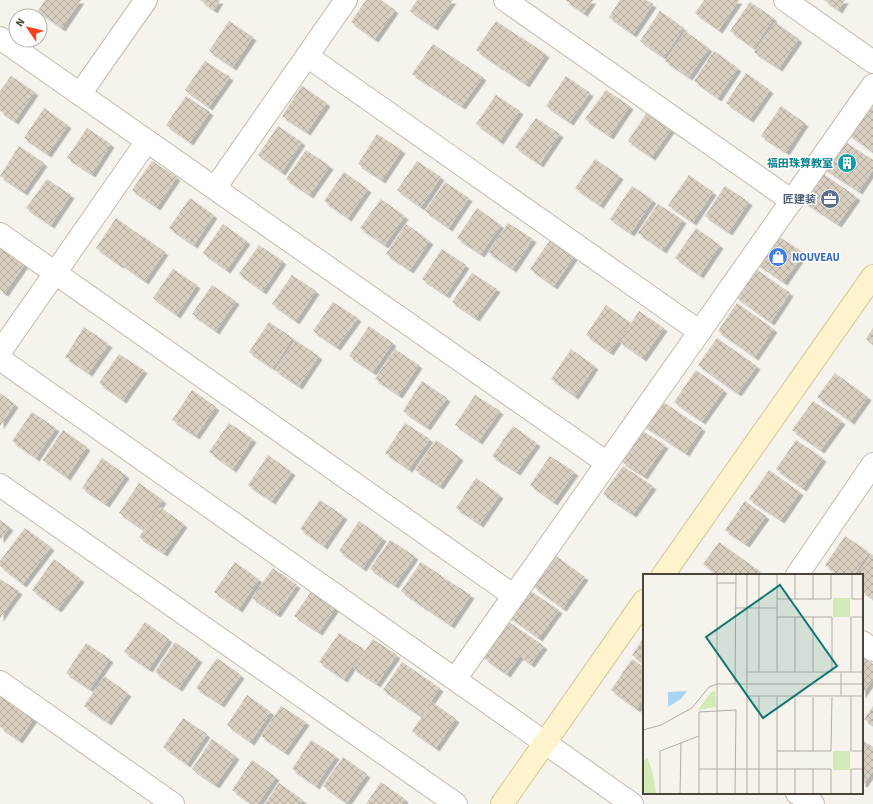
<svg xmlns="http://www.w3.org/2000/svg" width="873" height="804" font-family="'Source Sans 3','Noto Sans JP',sans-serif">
<defs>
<pattern id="building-cross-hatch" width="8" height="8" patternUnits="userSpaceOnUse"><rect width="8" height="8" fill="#d8cfc1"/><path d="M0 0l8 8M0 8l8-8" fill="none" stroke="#b1aa9e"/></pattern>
<filter id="shadow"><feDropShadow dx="3.5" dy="3.5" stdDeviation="0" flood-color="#0004"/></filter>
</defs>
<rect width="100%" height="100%" fill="#f6f3ec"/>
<g fill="url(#building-cross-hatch)" filter="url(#shadow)">
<path d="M45,0H81L62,28L38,11Z"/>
<path d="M200,0H220L214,10Z"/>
<path d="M366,0H381L395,10L375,39L351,22Z"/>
<path d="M417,0H453L434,27L410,11Z"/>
<path d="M565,0H593L584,13Z"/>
<path d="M620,0H646L653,4L633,34L609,17Z"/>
<path d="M704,0H739L719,30L695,13Z"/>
<path d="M824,0H845L839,10Z"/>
<path d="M750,2L774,18L754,48L730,31Z"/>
<path d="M660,11L684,28L664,57L640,41Z"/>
<path d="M229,21L253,37L233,67L209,51Z"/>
<path d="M496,21L520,37L500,67L476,50Z"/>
<path d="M775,22L799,39L779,68L754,52Z"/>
<path d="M685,31L709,48L689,77L665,61Z"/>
<path d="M521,37L546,54L526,84L501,67Z"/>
<path d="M433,44L483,77L462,106L412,74Z"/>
<path d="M714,51L738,68L718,98L694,81Z"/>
<path d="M205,61L230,77L209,107L185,90Z"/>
<path d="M746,73L770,90L750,119L726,103Z"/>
<path d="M11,76L35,92L15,121L0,111V91Z"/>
<path d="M566,76L590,93L570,122L546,106Z"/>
<path d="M302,86L327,103L307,132L282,116Z"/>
<path d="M606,90L630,106L610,136L585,119Z"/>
<path d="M496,95L520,111L500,141L476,124Z"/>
<path d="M186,96L210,112L190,142L166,125Z"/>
<path d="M864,100L873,106V152L843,130Z"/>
<path d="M781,106L805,123L786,152L761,136Z"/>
<path d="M44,108L68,125L48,154L24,138Z"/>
<path d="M648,111L672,128L652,157L628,141Z"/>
<path d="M536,118L560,134L540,164L515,147Z"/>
<path d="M278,126L302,142L282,172L258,155Z"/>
<path d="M87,128L111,144L92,174L67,158Z"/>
<path d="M377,134L402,150L382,180L358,164Z"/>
<path d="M838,137L873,160V170L859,191L819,165Z"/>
<path d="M19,146L44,163L24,192L0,176Z"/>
<path d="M306,150L330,166L310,195L286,179Z"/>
<path d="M595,159L620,176L600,205L575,188Z"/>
<path d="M152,161L177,177L157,207L132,190Z"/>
<path d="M417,161L441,177L421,207L397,190Z"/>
<path d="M344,172L368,189L348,218L324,201Z"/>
<path d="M822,173L857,197L838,224L803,201Z"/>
<path d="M689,175L713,192L693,222L668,205Z"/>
<path d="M47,179L71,195L51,225L26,208Z"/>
<path d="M445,182L469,198L449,228L425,211Z"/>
<path d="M632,186L653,200L631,233L610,219Z"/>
<path d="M725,186L749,202L729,232L705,216Z"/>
<path d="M190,198L214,215L194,245L169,228Z"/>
<path d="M381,199L405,216L385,245L360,228Z"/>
<path d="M658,204L683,220L663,250L638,233Z"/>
<path d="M477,208L501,225L481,254L457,238Z"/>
<path d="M116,218L140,235L120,265L96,248Z"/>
<path d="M508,223L533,239L513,269L488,252Z"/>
<path d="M223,224L247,241L227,270L203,253Z"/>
<path d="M406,224L430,241L410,270L386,254Z"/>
<path d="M696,228L720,245L700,275L675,258Z"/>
<path d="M772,232L804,253L784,282L753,261Z"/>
<path d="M141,235L165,252L145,281L121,264Z"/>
<path d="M550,240L574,257L554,286L530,269Z"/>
<path d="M259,245L283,261L263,291L239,274Z"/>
<path d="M0,247L25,264L5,293L0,290Z"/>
<path d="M442,249L466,265L446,295L422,279Z"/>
<path d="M173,269L197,285L177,315L153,298Z"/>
<path d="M756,269L790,293L771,322L736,297Z"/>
<path d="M472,273L497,289L476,318L452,302Z"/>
<path d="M292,275L316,291L296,321L272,304Z"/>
<path d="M212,285L236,301L216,331L192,314Z"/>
<path d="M333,302L358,318L337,347L313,331Z"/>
<path d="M737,303L774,329L755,357L718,331Z"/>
<path d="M606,305L630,322L610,352L586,335Z"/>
<path d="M639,311L664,328L643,358L619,341Z"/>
<path d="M269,322L293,338L273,368L249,352Z"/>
<path d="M369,326L393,343L373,372L349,356Z"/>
<path d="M84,327L109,344L89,373L65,357Z"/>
<path d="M873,328V344L866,339Z"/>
<path d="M717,338L757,366L738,393L698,365Z"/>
<path d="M295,340L319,356L299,386L275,370Z"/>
<path d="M395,349L419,365L399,395L375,379Z"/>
<path d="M571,349L595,366L575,396L551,379Z"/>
<path d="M119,354L144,370L123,400L99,383Z"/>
<path d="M696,370L724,390L702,421L674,402Z"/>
<path d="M835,373L868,397L851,421L817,397Z"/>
<path d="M422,381L447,398L427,427L403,411Z"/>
<path d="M192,390L216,407L196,436L172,420Z"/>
<path d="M0,393L15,404L0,426Z"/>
<path d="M475,395L500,411L479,441L455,425Z"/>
<path d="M656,397L702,428L686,453L639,422Z"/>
<path d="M813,401L842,421L821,450L792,430Z"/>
<path d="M32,412L56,428L36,458L12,441Z"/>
<path d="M229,423L253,439L233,469L209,452Z"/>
<path d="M405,423L430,439L409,469L385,453Z"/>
<path d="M513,426L537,443L517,472L492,456Z"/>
<path d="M63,430L87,447L67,477L43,460Z"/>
<path d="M643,431L665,445L644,476L622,462Z"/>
<path d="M436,440L460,457L440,486L415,470Z"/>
<path d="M796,440L823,458L803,488L776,469Z"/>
<path d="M268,455L292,472L272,501L248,485Z"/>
<path d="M550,456L575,472L554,502L530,485Z"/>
<path d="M102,458L126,475L106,504L82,488Z"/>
<path d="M623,466L653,486L633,514L603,494Z"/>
<path d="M769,470L800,492L781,520L749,499Z"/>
<path d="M476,478L500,495L480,524L456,508Z"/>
<path d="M139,483L163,500L143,529L119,513Z"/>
<path d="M320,500L344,516L324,546L300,529Z"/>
<path d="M745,501L766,516L746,544L725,530Z"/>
<path d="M160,507L184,524L164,553L139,537Z"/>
<path d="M0,520L10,527L0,540Z"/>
<path d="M359,521L383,538L363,568L339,551Z"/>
<path d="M25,528L51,547L23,584L0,566V561Z"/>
<path d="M845,536L869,552L854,575H839L825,565Z"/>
<path d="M390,540L415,556L395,585L370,569Z"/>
<path d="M719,542L761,572L758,575H718L703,564Z"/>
<path d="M871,554L873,555V599L862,591V575H857Z"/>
<path d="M556,556L585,577L563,608L534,587Z"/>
<path d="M54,559L81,579L58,609L32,590Z"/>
<path d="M235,562L259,579L239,609L214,592Z"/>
<path d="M421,562L445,578L425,608L401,591Z"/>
<path d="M273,568L297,585L277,614L252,598Z"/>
<path d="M0,579L19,591L0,618Z"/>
<path d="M446,579L471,595L451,625L426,608Z"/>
<path d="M315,586L339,603L319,632L294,616Z"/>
<path d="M526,588L559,610L539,638L507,615Z"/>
<path d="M145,622L169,639L149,669L124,652Z"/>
<path d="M509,622L544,646L531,664L520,656L507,674L484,658Z"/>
<path d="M339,633L364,649L344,679L319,662Z"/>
<path d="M644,637V664L632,655Z"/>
<path d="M373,639L397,655L377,684L353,668Z"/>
<path d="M175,642L199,659L179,688L155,672Z"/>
<path d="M86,643L110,659L90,689L66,673Z"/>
<path d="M862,657L873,664V679L862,695Z"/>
<path d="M217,658L241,675L221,704L196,688Z"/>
<path d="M632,659L644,667V699L637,709L611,690Z"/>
<path d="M402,662L440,688L421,716L383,690Z"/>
<path d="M104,676L128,693L108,722L84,706Z"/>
<path d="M0,688L37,714L19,740L0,727Z"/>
<path d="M247,695L271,712L251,742L227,725Z"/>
<path d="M432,702L456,719L436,748L412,731Z"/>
<path d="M281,706L306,722L285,752L261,736Z"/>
<path d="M873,706V725L864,719Z"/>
<path d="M183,718L207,734L187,764L163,747Z"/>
<path d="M212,739L236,756L216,785L192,769Z"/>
<path d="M311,740L336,756L316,786L292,769Z"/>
<path d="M862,740L873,747V771L864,784L862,783Z"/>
<path d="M343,757L367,774L347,803L323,786Z"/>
<path d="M252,760L276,777L258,804H252L232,790Z"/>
<path d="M381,782L405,799L402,804H366Z"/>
<path d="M279,783L303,800L300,804H265Z"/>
</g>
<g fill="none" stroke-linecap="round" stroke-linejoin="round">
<g stroke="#c2bbae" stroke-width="24">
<g id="street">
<path d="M505,0L792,201"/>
<path d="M785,0L873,62"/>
<path d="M0,38L607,463"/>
<path d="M307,56L700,332"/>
<path d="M80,94L146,0"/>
<path d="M215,188L346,0"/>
<path d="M0,234L514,596"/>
<path d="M0,352L147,141"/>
<path d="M0,359L632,804"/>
<path d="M0,485L456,804"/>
<path d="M797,575L873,464"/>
<path d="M862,642L873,650"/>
<path d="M456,678L873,85"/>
<path d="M0,682L173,804"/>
<path d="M797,793L813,804"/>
</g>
</g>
<g stroke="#d6c79b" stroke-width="24">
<g id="secondary">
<path d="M663,575L873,276"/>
<path d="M502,804L644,601"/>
</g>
</g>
<use href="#street" stroke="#fff" stroke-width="22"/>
<use href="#secondary" stroke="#fff3cd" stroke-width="22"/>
</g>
<defs>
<g id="building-disc" transform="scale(1)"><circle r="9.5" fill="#0f9aa8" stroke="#fff"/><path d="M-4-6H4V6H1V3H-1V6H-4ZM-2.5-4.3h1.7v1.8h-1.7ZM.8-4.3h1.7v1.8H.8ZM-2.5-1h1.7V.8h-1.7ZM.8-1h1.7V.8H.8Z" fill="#fff"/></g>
<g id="office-disc" transform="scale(1)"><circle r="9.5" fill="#5c6f8a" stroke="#fff"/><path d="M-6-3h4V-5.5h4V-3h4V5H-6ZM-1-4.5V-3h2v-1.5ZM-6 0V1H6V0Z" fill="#fff"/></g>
<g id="shop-disc" transform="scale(1)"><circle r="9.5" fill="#3f7fe0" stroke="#fff"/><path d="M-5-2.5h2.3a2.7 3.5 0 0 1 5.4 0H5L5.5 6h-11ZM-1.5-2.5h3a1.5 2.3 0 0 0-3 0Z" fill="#fff"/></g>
</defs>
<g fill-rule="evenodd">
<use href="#building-disc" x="847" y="163"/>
<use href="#office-disc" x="830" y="199"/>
<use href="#shop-disc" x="778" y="257"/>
</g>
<g text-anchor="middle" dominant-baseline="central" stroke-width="3" stroke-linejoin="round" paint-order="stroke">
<g font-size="11" font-weight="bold" fill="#0d838f" stroke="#fff" text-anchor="end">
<text x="833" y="163">福田珠算教室</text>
</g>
<g font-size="11" font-weight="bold" fill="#4e5e75" stroke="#fff" text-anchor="end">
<text x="816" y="199">匠建装</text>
</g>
<g font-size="11" font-weight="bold" fill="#366cbe" stroke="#fff" text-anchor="start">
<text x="792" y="257">NOUVEAU</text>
</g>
</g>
<g transform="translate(643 574)">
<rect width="220" height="220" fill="#f6f3ec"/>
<path d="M4,183L10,200L13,220H2L0,215V188Z" fill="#d2eab5"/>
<path d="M190,24H207V43H190ZM72,117L73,133L55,136L68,118ZM190,177H207V196H190Z" fill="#d2eab5"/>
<path d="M44,117L38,125L25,133V118Z" fill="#a9d4f2"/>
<path fill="none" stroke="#b2ada4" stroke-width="1" d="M209,0V25H220M74,9H93M134,25H188V0M152,25V0M170,25V0M92,34H134M134,43H189V98M104,98H220M116,98V0M134,98V0M152,98V43M170,98V43M198,98V122M208,98V43H220M92,110L93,0M104,122H220M116,122V220M208,122V177H220M134,123V220M0,156L18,151L49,134L66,113L74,110H220M134,177H188L189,123M152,177V122M170,177V123M56,195H188V220M152,195V220M17,220V177L56,162M37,220L38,169M56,220V138L93,136L92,220M74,220V0M104,220V0M170,220V195M208,220V195H220"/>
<path fill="#0f766e" fill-opacity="0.15" stroke="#0f766e" stroke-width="2" d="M137,11L194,92L120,144L63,63Z"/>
<rect width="220" height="220" fill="none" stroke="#4b4439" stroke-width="2"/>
</g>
<g transform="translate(28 28) rotate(305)"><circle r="19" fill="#ffffff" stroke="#b7b4b0"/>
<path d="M0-3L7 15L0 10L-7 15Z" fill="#fc3f1d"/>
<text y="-6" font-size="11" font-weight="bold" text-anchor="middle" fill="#4b4439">N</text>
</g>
</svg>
